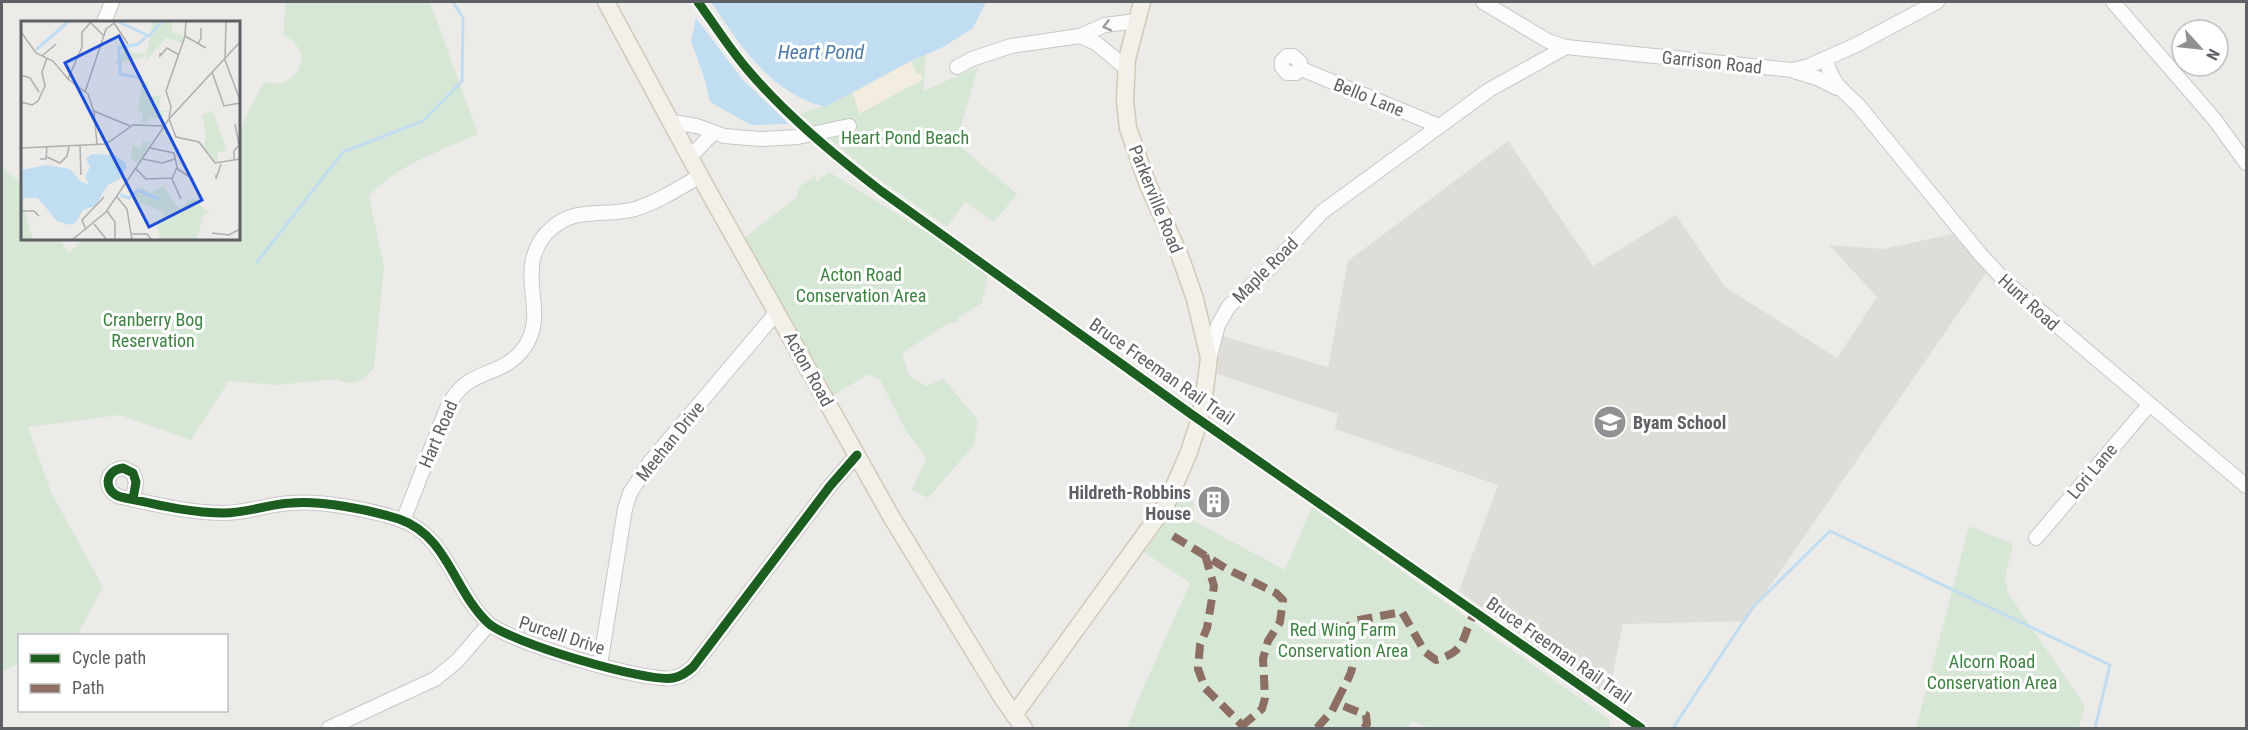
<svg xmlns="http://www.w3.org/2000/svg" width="2248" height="730" font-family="'Roboto Condensed',sans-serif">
<rect width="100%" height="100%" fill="#ecebe8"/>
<path fill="#dfddd8" d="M1508,141L1593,266L1676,215L1725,287L1837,358L1877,297L1829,245L1883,249L1953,234L1986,273L1746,621L1623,624L1608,698L1459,591L1498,485L1335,429L1338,414L1217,374L1222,336L1328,367L1348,261Z"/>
<g fill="#d7e7d5">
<path d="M286,2H430L478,134C440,151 397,165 369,196L384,266L374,367C365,381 351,388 336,379L277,385L229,381L191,440L120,415L28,427L51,492L103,587L77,635L20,636L19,663L2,672V166L22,185V238L60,239L69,253L84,239L238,238L239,130L264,82C299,91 317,50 283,35Z"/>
<path d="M926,54L923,91L978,67L956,143L1017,194L994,222L965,202L947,227L873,175L800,114L822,106L825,107Z"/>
<path d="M829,172L944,243L988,275L982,303L958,318V322L947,324L902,353L909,376L926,386L944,379L978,420L974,445L928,498L912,490L926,458L906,431L880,380L869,374L834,395L744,238L797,197L798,188L816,174V182Z"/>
<path d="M1183,495L1194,502L1192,520L1285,570L1312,507L1610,720L1609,728H1429L1411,721L1409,728H1127L1141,693L1190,583L1144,552Z"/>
<path d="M1969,526L2013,544L2005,578L2008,593L2085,706L2079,728H1916Z"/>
</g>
<path fill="#f2eddf" d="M911,61L917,74L921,73L922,80L859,114L853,93Z"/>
<g fill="#c0ddf2">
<path d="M711,2H986L973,28L943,47L911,61L825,107C770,93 741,46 711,2Z"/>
<path d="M696,18L742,79L789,124L751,125L710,102L704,77L691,41Z"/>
</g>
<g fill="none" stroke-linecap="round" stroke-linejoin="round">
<g stroke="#c0ddf2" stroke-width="3">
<path d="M257,262L343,152L423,121L462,81L463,18L453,2"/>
<path d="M1673,728L1753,607L1830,531L2110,665L2095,728"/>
</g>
<g stroke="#c7c7c7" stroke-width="16">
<g id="minor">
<path d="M1483,2L1548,41L1566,47L1792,70L1809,66L1856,45L1937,2"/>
<path d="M2113,2L2215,120L2246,163"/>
<path d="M104,22L112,2"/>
<path d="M1080,36L1096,43L1126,68"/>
<path d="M1826,58C1829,80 1843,91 1858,105L1980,254L2006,282L2246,486"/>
<path d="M957,67L972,59L1011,46L1080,36L1105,25L1136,21"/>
<path d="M1299,68L1296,73H1287L1282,67V61L1287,56H1293L1300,62L1299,68L1439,126"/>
<path d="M1794,71L1817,78L1837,88"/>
<path d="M672,122L697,126L724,136L760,139L798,137L849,126"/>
<path d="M690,157L713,133"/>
<path d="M1210,355L1218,325L1229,306L1272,266L1322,212L1489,90L1566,47"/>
<path d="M133,499L136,482L133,473L123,468C104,470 103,492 121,497C154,504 190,513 224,513C247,513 269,504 291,503C321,500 370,510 399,519C448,536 453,590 488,623C509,642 646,683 673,678C681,677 687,672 693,667L830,486L857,455"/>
<path d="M403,521L445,413C465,364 500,381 524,348C545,319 526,290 533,259C536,247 542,236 552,228C576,206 606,217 635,209C658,202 679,188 700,176"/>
<path d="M2036,538L2149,405"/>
<path d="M600,665L625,509L630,493L650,462L777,312"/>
<path d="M329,728L435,679L457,661L489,624"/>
</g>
</g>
<g stroke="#d1cab8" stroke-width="19">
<g id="major">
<path d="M606,2L706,187L892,518L1003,699L1024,728"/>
<path d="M1014,715L1166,505L1189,452L1200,418L1205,389L1209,358L1195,299L1180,256L1148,185L1128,128L1125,101L1127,59L1142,2"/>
</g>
</g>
<use href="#minor" stroke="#fcfcfc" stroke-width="14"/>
<use href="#major" stroke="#f2f0e9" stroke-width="16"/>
<g stroke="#8d6e63" stroke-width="8" stroke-dasharray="15 8" stroke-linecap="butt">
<path d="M1173,536L1227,569L1276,593L1283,600L1280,622L1268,641L1263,659L1265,698L1262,709L1243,725"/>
<path d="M1205,555L1214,586L1207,628L1200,645L1198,669L1205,688L1245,728"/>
<path d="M1317,728L1332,711L1337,701"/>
<path d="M1364,728L1367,724L1366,715L1341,705L1337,701C1354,666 1358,669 1346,630L1353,621L1402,612L1425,652L1436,660C1470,650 1460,636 1476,611"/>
</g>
<g stroke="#fff" stroke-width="13">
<g id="cycleway">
<path d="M698,2C714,24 729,48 747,69C786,115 833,154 881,191L1191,414L1641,728"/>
<path d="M133,499L136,482L133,473L123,468C104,470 103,492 121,497C154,504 190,513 224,513C247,513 269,504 291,503C321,500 370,510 399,519C448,536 453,590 488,623C509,642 646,683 673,678C681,677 687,672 693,667L830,486L857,455"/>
</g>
</g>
<use href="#cycleway" stroke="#1b5e20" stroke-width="9"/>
</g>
<defs><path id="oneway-chevron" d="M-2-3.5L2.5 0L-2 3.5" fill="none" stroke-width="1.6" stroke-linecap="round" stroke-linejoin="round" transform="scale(1.5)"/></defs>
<use stroke="#9d9ea1" href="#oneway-chevron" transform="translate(1107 26) rotate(166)"/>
<defs>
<g id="school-disc" transform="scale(1.725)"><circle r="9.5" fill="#8f9192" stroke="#fff"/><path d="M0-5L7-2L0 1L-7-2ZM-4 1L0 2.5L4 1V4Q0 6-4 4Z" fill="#fff"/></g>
<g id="building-disc" transform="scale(1.725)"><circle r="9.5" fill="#8f9192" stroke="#fff"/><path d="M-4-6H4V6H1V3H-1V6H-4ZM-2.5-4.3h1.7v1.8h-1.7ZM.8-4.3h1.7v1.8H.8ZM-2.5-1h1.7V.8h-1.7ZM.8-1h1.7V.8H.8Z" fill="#fff"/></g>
</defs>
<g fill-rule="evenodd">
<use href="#school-disc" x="1610" y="422"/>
<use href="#building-disc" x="1214" y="502"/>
</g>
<g text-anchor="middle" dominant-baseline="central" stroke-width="6" stroke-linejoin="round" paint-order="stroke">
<g font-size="18" fill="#5d6064" stroke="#fff">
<text transform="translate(1712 62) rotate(6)">Garrison Road</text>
<text transform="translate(1369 97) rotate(22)">Bello Lane</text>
<text transform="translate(1156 199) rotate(68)">Parkerville Road</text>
<text transform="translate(1265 270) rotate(-45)">Maple Road</text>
<text transform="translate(2029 302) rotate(42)">Hunt Road</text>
<text transform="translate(809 369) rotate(61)">Acton Road</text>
<text transform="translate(1162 371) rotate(35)">Bruce Freeman Rail Trail</text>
<text transform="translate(438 434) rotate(-67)">Hart Road</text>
<text transform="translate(670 441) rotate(-51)">Meehan Drive</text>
<text transform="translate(2092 471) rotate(-50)">Lori Lane</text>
<text transform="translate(562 635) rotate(18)">Purcell Drive</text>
<text transform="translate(1559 650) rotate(35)">Bruce Freeman Rail Trail</text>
</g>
<g font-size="18" fill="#3e8241" stroke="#fff">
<text x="905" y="137">Heart Pond Beach</text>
<text x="861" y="274">Acton Road<tspan x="861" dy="21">Conservation Area</tspan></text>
<text x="153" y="319">Cranberry Bog<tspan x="153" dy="21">Reservation</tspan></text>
<text x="1343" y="629">Red Wing Farm<tspan x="1343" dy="21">Conservation Area</tspan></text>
<text x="1992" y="661">Alcorn Road<tspan x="1992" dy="21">Conservation Area</tspan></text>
</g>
<g font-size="18" font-weight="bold" fill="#5d6064" stroke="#fff" text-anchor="start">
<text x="1633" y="422">Byam School</text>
<text x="1191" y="492" text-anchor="end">Hildreth-Robbins<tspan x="1191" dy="21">House</tspan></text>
</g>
<g font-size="20" font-style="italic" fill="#4c79a7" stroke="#fff">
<text x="821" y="52">Heart Pond</text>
</g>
</g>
<g transform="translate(21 21)">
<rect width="219" height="219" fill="#ecebe8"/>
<path d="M132,0H153L150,11L164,15L161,22L145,17L124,41ZM105,27L116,33L124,31L123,36L93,43ZM127,60L128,76L140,74L138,89L149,91H142V96L127,98L126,102L120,101L122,91L116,92L121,62ZM192,90L206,130L197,131L196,142L182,126L185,116L181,94ZM122,119L130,121L118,143L110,139L111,124L120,127ZM142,165L158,188L172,177L189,193L182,194L176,219H139L137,204L144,192L122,182L115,186L111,176L120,166L129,172ZM4,177L2,183L12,219H0V181Z" fill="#d7e7d5"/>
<path d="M70,133L94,134L105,142V147L100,157L87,164L74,185L62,189L55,201L49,204L36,200L17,177H4L0,181V149L26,144L49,148L59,160L69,164L64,156L69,146L65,138Z" fill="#c0ddf2"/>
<path fill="none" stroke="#c0ddf2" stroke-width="3" d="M98,1L128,15L142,0M15,29L48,0M120,57L99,53L98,27L117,23L126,15M99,174L108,177L117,169L138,178"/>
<path fill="none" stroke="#afafaf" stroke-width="1.5" d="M68,0L83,15M205,0L204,39L219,79M93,2L107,23M0,11L15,32L32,40L47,58L67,73L73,91L76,123M164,15L185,27M177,23L180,17V7V11M139,32V35L146,27L158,34M21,35L35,23M191,51L203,85L219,82M0,54L9,57L18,71M47,58L61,26V11L70,1M64,71L85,8L96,0M0,81L11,84L17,80L24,65L21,51L26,37M73,90L109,105M148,97L150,85L145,70L164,15L165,0M148,98L155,116L178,121L194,142L219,138M59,125L60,154M0,127L85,123L112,104L143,105M129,127L153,132L156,146L151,158L160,178M26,136L39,142L46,135L48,126M19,138H25L26,126M122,138L141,142L154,138M213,139V130L218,124L214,103M155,147L172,158M115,148L125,158L151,157M195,154V158L200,143M96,176L106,188L111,219M0,190H13L18,195M86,190L94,201V219M73,203L86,219M65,209L61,199L83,176M191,212L208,214L219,208M111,213H126L131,219M51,219L85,191L148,98L219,21"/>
<path fill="#1d4ed8" fill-opacity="0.15" stroke="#1d4ed8" stroke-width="3" d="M98,15L181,179L128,206L44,42Z"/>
<rect width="219" height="219" fill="none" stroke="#5d6064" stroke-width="3"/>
</g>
<rect width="2248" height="730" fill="none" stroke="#5d6064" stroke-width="6"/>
<rect x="18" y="634" width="210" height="78" fill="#ffffff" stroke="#bebfc1" stroke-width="1.5"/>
<rect x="30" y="654" width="30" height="9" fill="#1b5e20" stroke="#bebfc1" stroke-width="1.5"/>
<text x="72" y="664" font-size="18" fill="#5d6064">Cycle path</text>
<rect x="30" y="684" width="30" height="9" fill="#8d6e63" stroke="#bebfc1" stroke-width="1.5"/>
<text x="72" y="694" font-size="18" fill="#5d6064">Path</text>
<g transform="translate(2200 48) rotate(117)"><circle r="28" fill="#ffffff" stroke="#bebfc1" stroke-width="1.5"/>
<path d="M0-4.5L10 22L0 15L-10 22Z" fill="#8f9192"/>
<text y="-9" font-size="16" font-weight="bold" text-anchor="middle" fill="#5d6064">N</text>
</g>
</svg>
